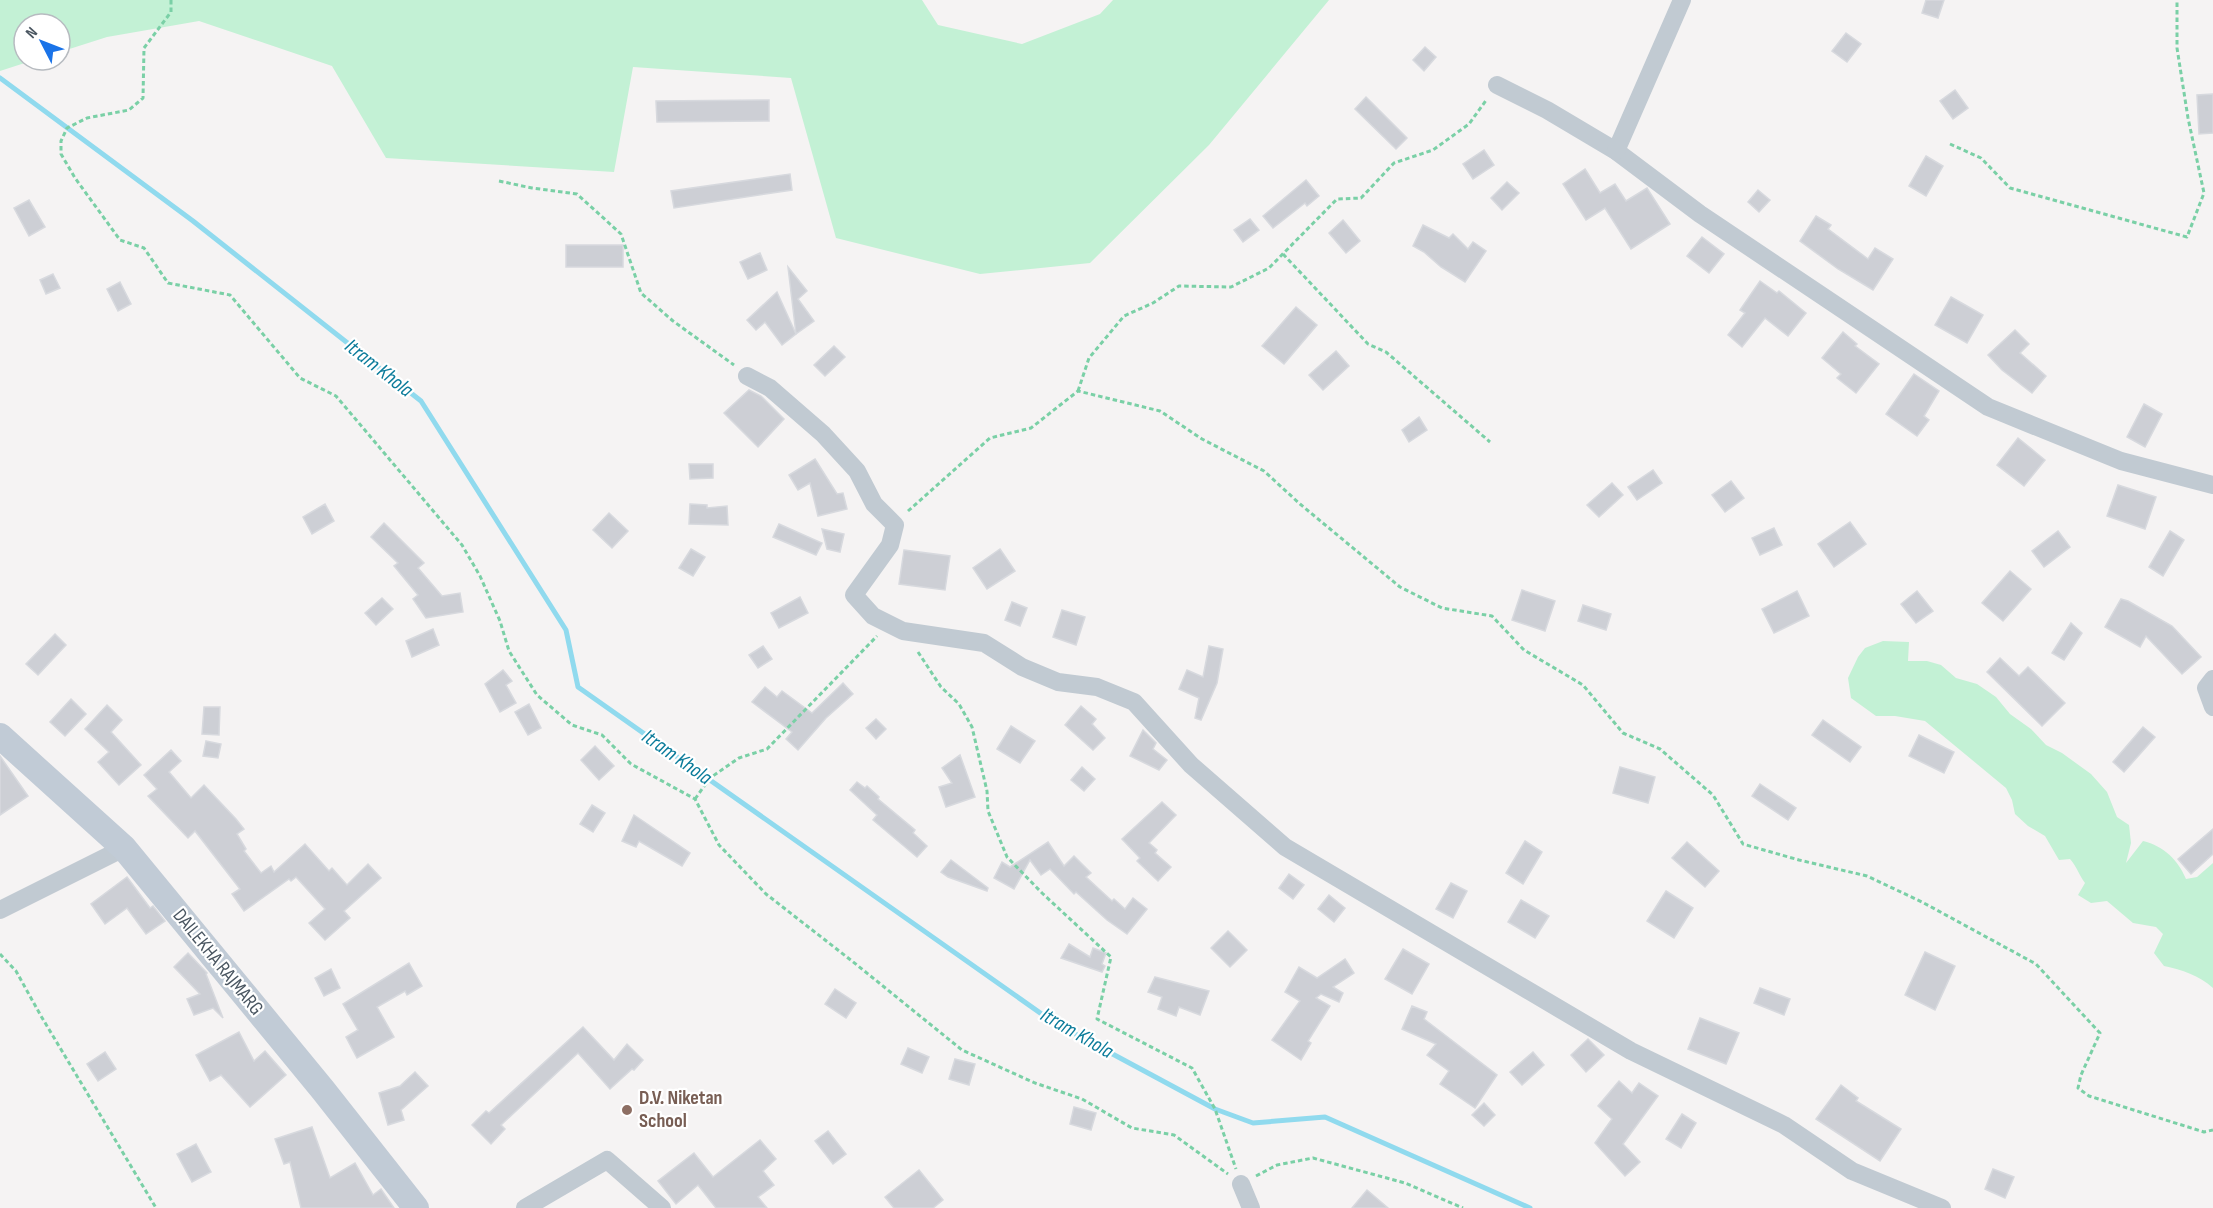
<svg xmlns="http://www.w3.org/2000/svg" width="2213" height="1208" font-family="'Sofia Sans Condensed',sans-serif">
<rect width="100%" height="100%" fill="#f5f3f3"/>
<g fill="#c3f1d5">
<path d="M0,0H922L938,25L1022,44L1100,14L1113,0H1329L1209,145L1090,263L980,274L836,238L791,78L633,67L614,172L386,158L332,66L199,21L107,37L60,52V24H24V60H34L0,71Z"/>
<path d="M1883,641L1909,642L1908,661H1927L1941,665L1956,678L1977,684L1996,697L2010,714L2031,729L2046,745L2062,753L2091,774L2107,792L2117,817L2129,825L2131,843L2126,863L2143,841C2164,846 2178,860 2186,879L2197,877L2213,863V988C2199,975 2182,970 2164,966L2154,953L2163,934L2156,927L2133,923L2107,901L2091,903L2078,895L2085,883C2079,875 2077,867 2070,859L2059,860L2045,836L2028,826L2015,814L2012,800L2006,788L1925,721L1895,716H1876L1851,698L1848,678L1858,657L1865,648Z"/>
</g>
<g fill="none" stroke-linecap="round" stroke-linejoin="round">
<path stroke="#90daee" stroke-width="5" d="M0,78L193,221L421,401L566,630L578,687L1053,1022L1215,1109L1253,1123L1325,1117L1530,1208"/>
</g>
<g fill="#cdcfd5" stroke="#d7d9de" stroke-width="1.5">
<path d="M1926,0H1944L1938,18L1922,13Z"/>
<path d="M1846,33L1861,44L1847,62L1832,51Z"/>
<path d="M1425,47L1436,57L1424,71L1413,60Z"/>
<path d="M1955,90L1968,108L1953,119L1940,101Z"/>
<path d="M2213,94V133L2199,134L2197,95Z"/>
<path d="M1366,97L1407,138L1396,149L1355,109Z"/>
<path d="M769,100V121L657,122L656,101Z"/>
<path d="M1484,150L1494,165L1473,179L1463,164Z"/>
<path d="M1926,156L1943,166L1926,196L1909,186Z"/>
<path d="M1585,169L1600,193L1615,184L1626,201L1647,188L1670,224L1631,249L1605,208L1586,220L1563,184Z"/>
<path d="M790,174L792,190L674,208L671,191Z"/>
<path d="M1306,180L1319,196L1307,206L1305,203L1273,228L1263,216Z"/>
<path d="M1507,182L1519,193L1502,210L1491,198Z"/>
<path d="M1758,190L1770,200L1759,212L1748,202Z"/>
<path d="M29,200L45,227L29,236L14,208Z"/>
<path d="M1816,216L1831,225L1828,229L1868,259L1875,248L1893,259L1873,290L1838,269L1800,241Z"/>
<path d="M1250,219L1259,230L1243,242L1234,230Z"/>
<path d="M1343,220L1360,241L1346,253L1329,233Z"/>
<path d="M1423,225L1449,238L1453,234L1468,249L1473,242L1486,251L1465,282L1441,267L1424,252L1413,246Z"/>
<path d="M1702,237L1724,254L1709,273L1687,256Z"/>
<rect x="566" y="245" width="57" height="22"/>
<path d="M760,253L767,270L748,279L740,262Z"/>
<path d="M788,267L807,291L798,299L814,321L796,334Z"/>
<path d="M53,274L60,288L46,294L40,280Z"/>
<path d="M1760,281L1777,293L1779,291L1806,313L1788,336L1765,318L1742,347L1728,335L1745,313L1740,310Z"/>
<path d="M120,282L131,304L118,311L107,289Z"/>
<path d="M777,292L796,334L782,345L765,322L756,330L747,320Z"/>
<path d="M1951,297L1983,315L1967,343L1935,325Z"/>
<path d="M1296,307L1317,325L1284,364L1262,346Z"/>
<path d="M2015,330L2029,344L2020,353L2046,376L2032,393L2002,370L1988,355Z"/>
<path d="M1843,332L1857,344L1855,346L1879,364L1856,393L1837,378L1841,374L1822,358Z"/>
<path d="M834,346L845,357L825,376L814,365Z"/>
<path d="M1336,351L1349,366L1323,390L1309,375Z"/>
<path d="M1914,374L1939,391L1924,416L1929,420L1917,436L1886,414Z"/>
<path d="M749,390L761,396L784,419L758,447L724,413Z"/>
<path d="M2144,404L2162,414L2145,447L2127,437Z"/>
<path d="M1419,417L1427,430L1409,442L1402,430Z"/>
<path d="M2018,438L2045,460L2024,486L1997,465Z"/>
<path d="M815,459L837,494L843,493L847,509L818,516L810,483L798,490L789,475Z"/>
<path d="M689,464H713V478L690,479Z"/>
<path d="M1653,470L1662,483L1637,500L1628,487Z"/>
<path d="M1731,481L1744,498L1725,512L1712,495Z"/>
<path d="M1612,483L1623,495L1599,517L1587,505Z"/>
<path d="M2118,485L2156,497L2145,529L2107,516Z"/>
<path d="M325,504L334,521L312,534L303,517Z"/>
<path d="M690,504L707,505V508L727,506L728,525L689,524Z"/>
<path d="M609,513L628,531L612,548L593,530Z"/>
<path d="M1850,522L1866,544L1834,567L1818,544Z"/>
<path d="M384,523L424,563L418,568L442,596L460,593L463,612L426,618L413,599L418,595L394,566L398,563L371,537Z"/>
<path d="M779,524L822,543L816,555L773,537Z"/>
<path d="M1774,528L1782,545L1760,555L1752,538Z"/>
<path d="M822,529L844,534L840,552L827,549Z"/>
<path d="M2058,531L2070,547L2044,567L2032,551Z"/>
<path d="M2170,531L2184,540L2163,576L2149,567Z"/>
<path d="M691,549L705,557L693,576L679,568Z"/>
<path d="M1000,549L1015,571L987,589L973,568Z"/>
<path d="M904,550L950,556L945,590L899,584Z"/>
<path d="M2010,571L2031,589L2003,621L1982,603Z"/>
<path d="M1522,590L1555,601L1545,631L1512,620Z"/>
<path d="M1797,591L1809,616L1774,633L1762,609Z"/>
<path d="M1917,591L1933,611L1916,623L1901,604Z"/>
<path d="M800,597L808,613L779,628L771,613Z"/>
<path d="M382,598L393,609L376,625L365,613Z"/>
<path d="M2121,599L2128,601L2172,626L2201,657L2182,674L2146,636L2140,647L2105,627Z"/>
<path d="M1012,602L1027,608L1020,626L1005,620Z"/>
<path d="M1583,605L1611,614L1606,630L1578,621Z"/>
<path d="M1062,610L1085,617L1076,645L1053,637Z"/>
<path d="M2071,623L2082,633L2064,660L2052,653Z"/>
<path d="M433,629L439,645L412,657L406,641Z"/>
<path d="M55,634L66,645L38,675L26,664Z"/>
<path d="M763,646L772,659L758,668L749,655Z"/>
<path d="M1209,646L1223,649L1217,683L1201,720L1195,718L1199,698L1179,689L1187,670L1203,677Z"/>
<path d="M2000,658L2019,676L2028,667L2065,703L2042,726L1987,672Z"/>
<path d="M503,670L512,681L506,685L516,703L500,712L485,684Z"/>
<path d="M843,683L853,694L826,718L798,750L786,739L792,732L752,702L765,687L777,697L782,691L812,713Z"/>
<path d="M71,699L86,714L65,736L50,722Z"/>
<path d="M529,704L541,728L528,735L515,712Z"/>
<path d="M107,705L122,720L111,732L141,765L119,785L98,762L109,752L85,729Z"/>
<path d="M1081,706L1096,719L1092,724L1105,738L1093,750L1065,725Z"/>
<path d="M204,707H220L219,735L202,734Z"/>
<path d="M876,719L886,729L876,739L866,728Z"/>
<path d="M1823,720L1861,747L1850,762L1812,735Z"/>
<path d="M1011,726L1035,741L1020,763L997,749Z"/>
<path d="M2143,727L2155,737L2124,772L2113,762Z"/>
<path d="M1143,730L1156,743L1153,749L1167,760L1159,770L1130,756Z"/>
<path d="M1919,735L1954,752L1944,773L1909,756Z"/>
<path d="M206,741L221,744L218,758L203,756Z"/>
<path d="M595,746L614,766L599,780L581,760Z"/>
<path d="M171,750L181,761L169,772L191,798L204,785L236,819L244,829L237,834L246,849L244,851L261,873L271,866L274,872L305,844L329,871L332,868L347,885L368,864L381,878L344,911L350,918L325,940L309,923L325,909L296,877L291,881L289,879L244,911L232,894L240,889L195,831L188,838L148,796L157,789L144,775Z"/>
<path d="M960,755L975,797L946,807L939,787L952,783L942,768Z"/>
<path d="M0,756L28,796L0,815Z"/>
<path d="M1082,767L1095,779L1084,791L1071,780Z"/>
<path d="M1620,767L1655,777L1648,803L1613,793Z"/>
<path d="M857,782L865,788L867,786L879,797L878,799L915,830L913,833L927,846L917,857L873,820L877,815L850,790Z"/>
<path d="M1760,784L1796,808L1788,820L1752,796Z"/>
<path d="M1162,802L1176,815L1149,843L1157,850L1155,853L1171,867L1158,881L1137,861L1140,858L1122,839Z"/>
<path d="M592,805L605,813L593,832L580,824Z"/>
<path d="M634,815L690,853L682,866L639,841L636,847L622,841Z"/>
<path d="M2213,829V854L2191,874L2178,859Z"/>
<path d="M1525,841L1542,852L1523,884L1506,873Z"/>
<path d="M1048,842L1064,866L1074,856L1091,873L1086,877L1112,901L1114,899L1125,909L1133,898L1147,909L1127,934L1107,920L1076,892L1074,894L1050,869L1041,875L1030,860L1014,889L994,878L1002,862L1010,867Z"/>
<path d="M1687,842L1719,871L1705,887L1672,858Z"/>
<path d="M951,860L988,888L987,891L948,877L941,872Z"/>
<path d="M1289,874L1304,885L1293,899L1279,888Z"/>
<path d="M127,877L150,908L153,906L165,921L146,934L127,908L105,924L91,904Z"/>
<path d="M1451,883L1467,891L1453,918L1436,909Z"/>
<path d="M1666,891L1693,908L1674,938L1647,921Z"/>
<path d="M1329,895L1345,908L1334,922L1318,909Z"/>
<path d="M1521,900L1549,916L1535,938L1508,922Z"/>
<path d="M1228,931L1247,950L1230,967L1211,948Z"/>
<path d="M1069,944L1090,957L1093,948L1106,953L1102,964L1105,966L1102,972L1061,958Z"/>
<path d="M1403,949L1429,964L1412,994L1385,979Z"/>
<path d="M1925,952L1955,966L1935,1010L1905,995Z"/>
<path d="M188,953L207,973L206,974L223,1018L213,1008L194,1015L187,999L200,994L174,967Z"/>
<path d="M1345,959L1354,973L1333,987L1343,993L1339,1002L1321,994L1316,998L1330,1006L1308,1041L1311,1043L1301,1060L1272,1040L1300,1001L1285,992L1299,967L1317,978Z"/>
<path d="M409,963L422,986L407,995L405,991L377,1007L394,1037L357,1058L346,1037L358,1030L343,1004Z"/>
<path d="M331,969L340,988L324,996L315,978Z"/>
<path d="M1155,977L1209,991L1200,1015L1179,1007L1176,1016L1158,1009L1162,997L1148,992Z"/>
<path d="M1760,988L1790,999L1784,1015L1754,1003Z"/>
<path d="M835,989L856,1003L846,1018L825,1004Z"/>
<path d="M1412,1006L1427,1012L1424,1019L1497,1075L1475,1108L1440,1084L1449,1071L1427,1055L1436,1044L1402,1029Z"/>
<path d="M1700,1018L1739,1033L1726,1064L1688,1049Z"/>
<path d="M583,1027L614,1060L627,1044L643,1060L634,1070L632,1069L610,1089L578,1053L501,1125L505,1129L491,1144L472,1125L486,1111L489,1113Z"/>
<path d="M239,1032L254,1061L265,1051L286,1075L250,1107L221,1075L210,1081L196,1055Z"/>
<path d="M1588,1039L1604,1055L1586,1072L1571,1055Z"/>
<path d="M908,1048L929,1057L922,1073L901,1064Z"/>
<path d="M105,1052L116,1069L98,1081L87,1064Z"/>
<path d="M1533,1052L1544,1065L1522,1085L1510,1072Z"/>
<path d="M955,1059L975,1064L969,1085L949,1079Z"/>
<path d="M415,1072L428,1086L401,1110L404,1120L388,1125L379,1093L400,1086Z"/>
<path d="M1619,1081L1632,1093L1639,1083L1658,1096L1623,1144L1640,1162L1625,1176L1595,1143L1612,1119L1598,1106Z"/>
<path d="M1841,1085L1858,1098L1856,1101L1901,1129L1880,1161L1816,1119Z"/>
<path d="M1484,1103L1495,1115L1484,1126L1472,1115Z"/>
<path d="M1074,1107L1096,1113L1091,1130L1070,1124Z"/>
<path d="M1682,1114L1696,1123L1681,1148L1666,1139Z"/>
<path d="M312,1127L330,1178L355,1163L373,1195L381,1189L394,1208H301L290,1162L284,1164L275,1139Z"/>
<path d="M828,1131L846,1154L833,1164L815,1141Z"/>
<path d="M760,1140L776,1159L763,1171L774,1185L758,1197L767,1208H716L698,1185L676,1204L658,1181L694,1153L713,1177Z"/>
<path d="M196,1144L211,1172L192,1182L177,1154Z"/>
<path d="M1993,1169L2014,1177L2005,1198L1985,1189Z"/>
<path d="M919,1170L943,1200L933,1208H894L885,1197Z"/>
<path d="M1367,1190L1388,1208H1352Z"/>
</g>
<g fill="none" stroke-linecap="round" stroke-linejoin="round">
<g stroke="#7ad0a6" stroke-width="3" stroke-dasharray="4.5 3" stroke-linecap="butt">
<path d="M171,0V12L144,48L143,98L129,110L87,118L67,128L61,141V154L75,178L120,240L144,248L168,283L230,295L300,378L336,396L462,545L480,576L500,621L509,651L537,695L572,725L602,735L631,764L695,799L719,845L766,894L852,961L962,1050L1035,1083L1082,1099L1132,1128L1174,1135L1228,1174"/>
<path d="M1950,144L1981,158L2010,188L2187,237L2204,193L2188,118L2177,48V0"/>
<path d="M499,181L532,188L577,194L621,234L641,293L673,321L734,365"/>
<path d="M1283,254L1368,344L1386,352L1490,442"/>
<path d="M1078,391L1089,358L1124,316L1153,303L1179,286L1231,287L1269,268L1337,199L1361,198L1394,163L1433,150L1469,124L1487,99"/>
<path d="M908,511L990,438L1031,428L1078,391L1160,411L1202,439L1264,471L1300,504L1400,587L1442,608L1492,616L1524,650L1583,685L1623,733L1660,749L1713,795L1743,844L1799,860L1867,876L1922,902L2036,964L2100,1033L2081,1075L2078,1088L2089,1096L2204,1132L2213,1130"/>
<path d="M918,652L941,687L959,704L972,727L987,791L988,811L1007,857L1042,893L1111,957L1097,1019L1192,1068L1215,1109L1236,1169"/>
<path d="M695,799L710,778L739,758L767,749L877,636"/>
<path d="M0,954L16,971L41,1016L156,1208"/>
<path d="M1256,1176L1277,1165L1313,1158L1405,1183L1463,1208"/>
</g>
<g stroke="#c1cad2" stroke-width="18">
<path d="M1497,85L1547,110L1616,151L1700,214L1988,407L2121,461L2213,485"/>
<path d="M1616,151L1682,0"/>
<path d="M747,376L770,388L823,434L857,471L874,504L895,525L890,545L854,595L873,616L903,631L984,643L1022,667L1058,682L1097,687L1134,702L1191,765L1285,847L1631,1051L1784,1125L1852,1171L1942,1208"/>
<path d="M2213,679L2206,688L2213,707"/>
<path d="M0,910L124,848"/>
<path d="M1241,1184L1251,1208"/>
<path d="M525,1208L607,1160L662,1208"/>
</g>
<path stroke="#c1cbd6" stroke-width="26" d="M0,736L124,848L323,1090L416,1208"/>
</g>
<circle fill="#8d6e63" stroke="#fff" stroke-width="2" cx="627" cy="1110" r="6"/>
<g text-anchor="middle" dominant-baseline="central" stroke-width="4.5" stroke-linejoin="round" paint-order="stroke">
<g font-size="20" fill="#4a5661" stroke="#fff">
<text transform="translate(218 962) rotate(51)">DAILEKHA RAJMARG</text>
</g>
<g font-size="20" font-weight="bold" fill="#785e54" stroke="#fff" text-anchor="start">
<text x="639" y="1098">D.V. Niketan<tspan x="639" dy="23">School</tspan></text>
</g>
<g font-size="21" font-style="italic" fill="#0c7c9b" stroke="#fff">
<text transform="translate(379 368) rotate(38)">Itram Khola</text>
<text transform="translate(677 757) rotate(35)">Itram Khola</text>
<text transform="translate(1077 1033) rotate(30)">Itram Khola</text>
</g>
</g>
<g transform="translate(42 42) rotate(312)"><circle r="28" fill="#ffffff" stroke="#b7bbc0" stroke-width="1.5"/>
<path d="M0-4.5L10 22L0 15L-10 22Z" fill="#1a73e8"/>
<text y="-9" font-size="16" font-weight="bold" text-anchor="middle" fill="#4a5661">N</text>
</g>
</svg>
